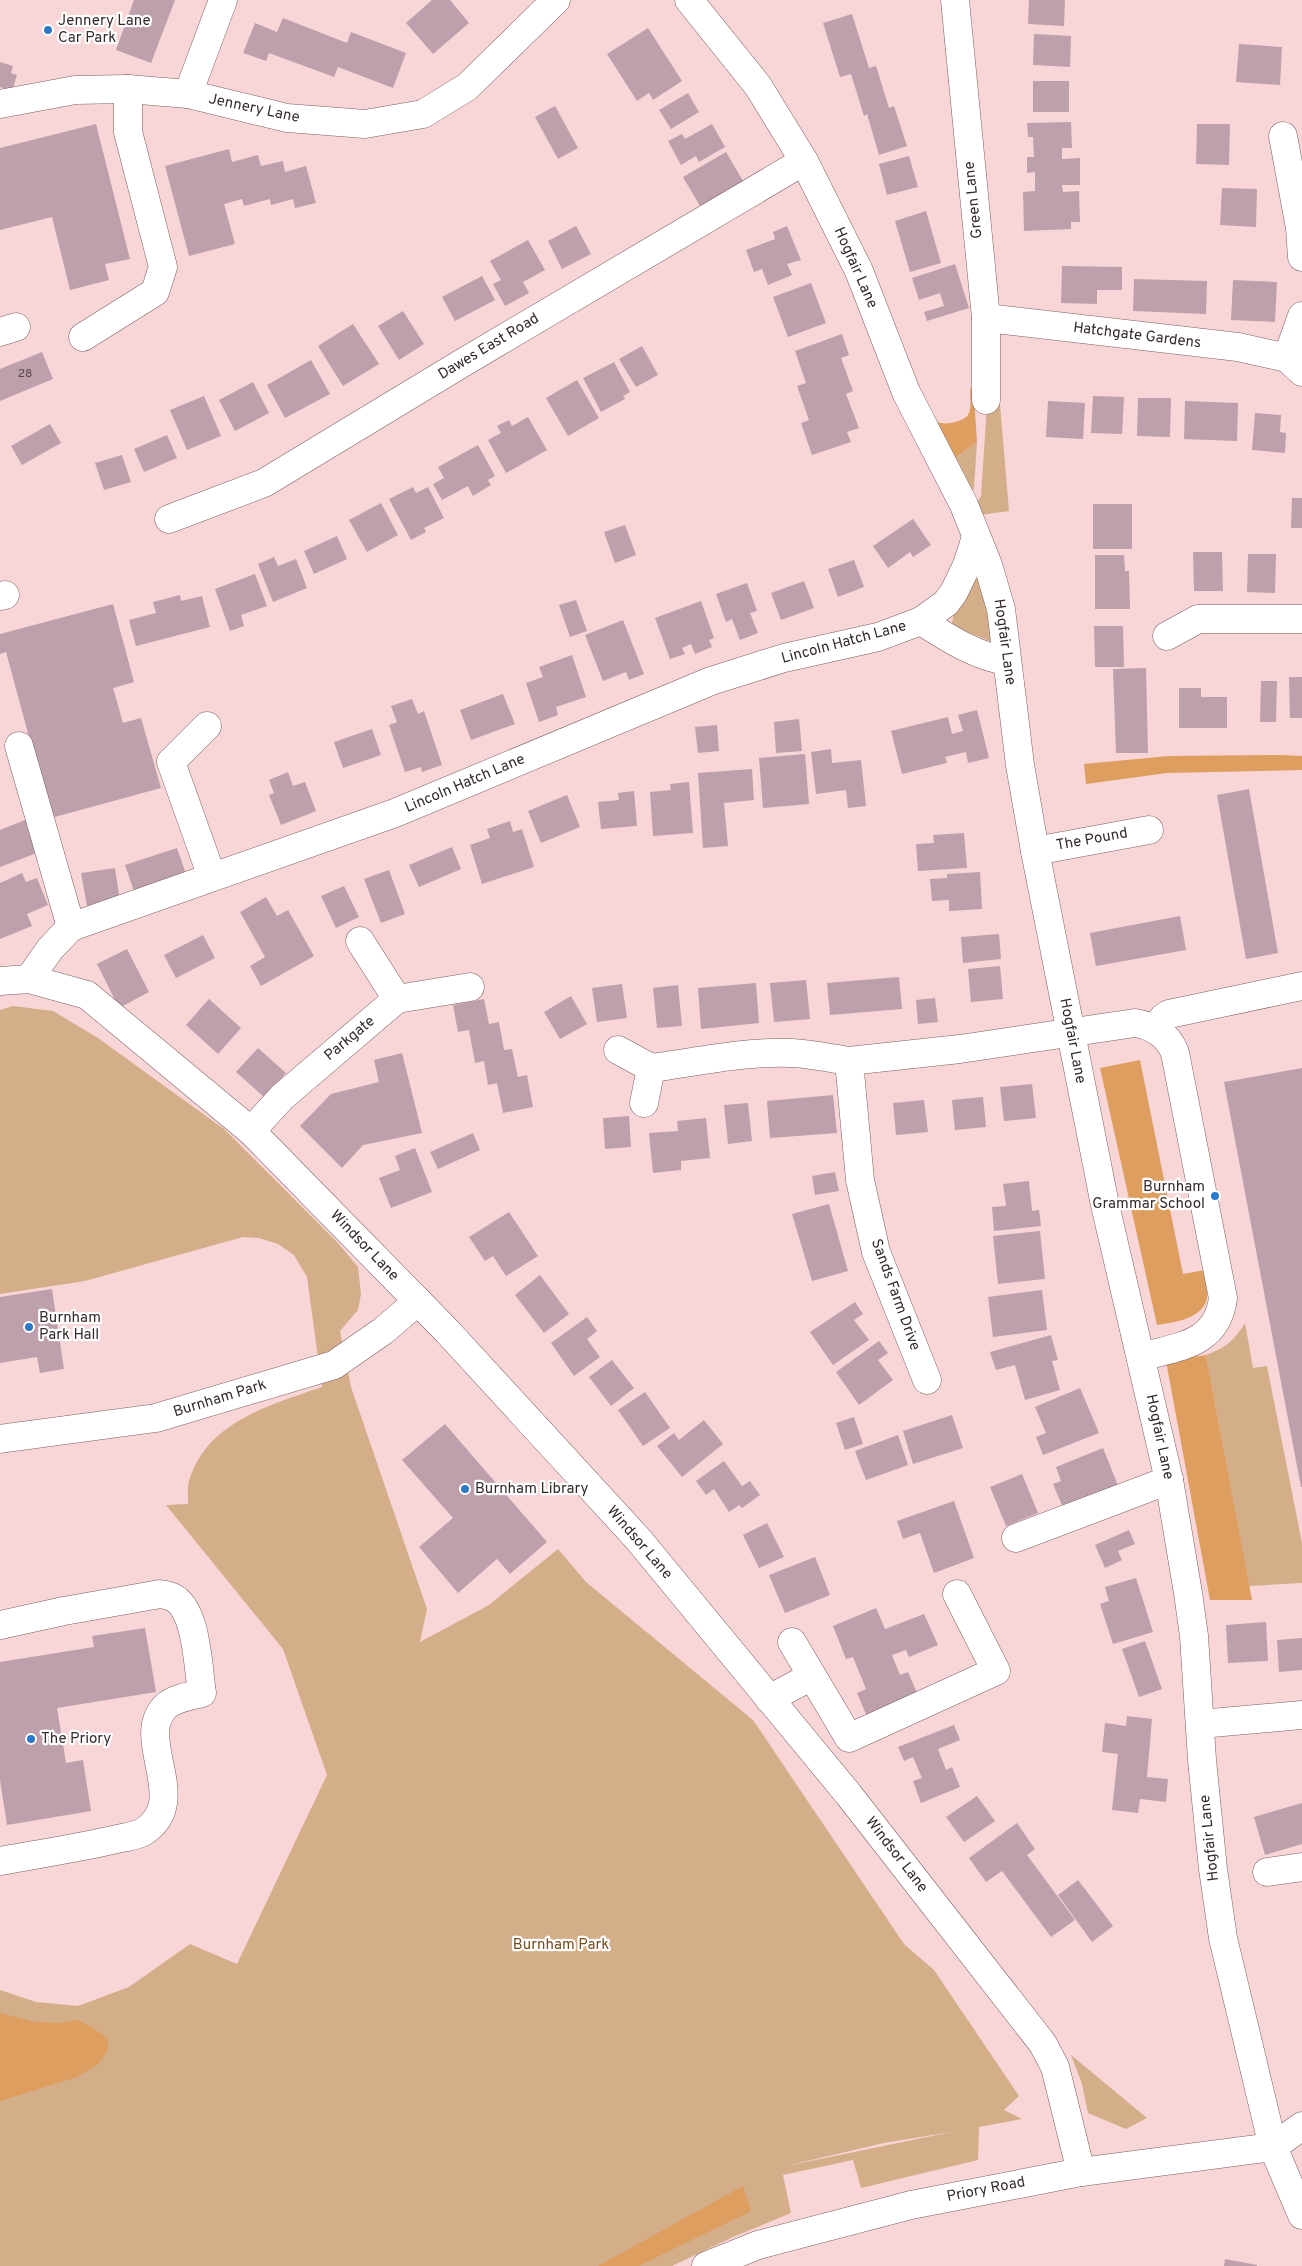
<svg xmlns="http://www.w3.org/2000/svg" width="1302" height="2266" font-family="Overpass,sans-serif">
<rect width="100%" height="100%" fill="#f8d6d7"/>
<g fill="#d4ad89" fill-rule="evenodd">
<path d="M987,404H1000L1009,511L980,515L976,504L981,496Z"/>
<path d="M977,442L974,488L971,494L953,459Z"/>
<path d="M975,579H979L986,597L992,640L990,641L957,628L952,623L954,613Z"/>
<path d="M13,1006L53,1011L98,1038L224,1129L338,1243L358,1267L361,1294L358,1310L340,1331L351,1387L427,1609L420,1642L489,1605L558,1549L586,1582L753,1720L904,1944L934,1970L1019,2096L1004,2110L1022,2119L979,2127L978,2160L861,2188L853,2160L783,2175L791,2213L733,2237L672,2266H0V1990L36,2002L78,2006L129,1987L190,1944L237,1964L327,1775L283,1649L166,1505L188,1504C188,1497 187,1488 189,1481C206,1422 270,1405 322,1387L307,1277L294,1255L278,1244L259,1238L243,1237L85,1281L0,1294V1010ZM951,2132L791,2165H790L884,2143Z"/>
<path d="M1245,1323L1253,1368L1267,1366L1302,1543V1583L1249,1586L1206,1355C1224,1349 1235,1340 1245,1323Z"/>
<path d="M1071,2055L1147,2118L1126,2129L1088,2113L1082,2084Z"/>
</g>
<g fill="#dd9e60">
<path d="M970,387L974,396L977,442L953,459L933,416C934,418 937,422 938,422C945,426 964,421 968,415C972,408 970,395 970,387Z"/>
<path d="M1281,755L1302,756V770L1167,773L1086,784L1084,764L1169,756Z"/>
<path d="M1140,1060L1183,1274L1205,1270C1206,1278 1209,1294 1206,1302C1198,1320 1174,1322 1157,1325L1100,1068Z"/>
<path d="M1206,1355L1252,1600H1210L1166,1361Z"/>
<path d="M0,2013L35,2022L61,2023L76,2020L92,2027L108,2039L107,2052L98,2064L77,2077L0,2101Z"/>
<path d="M743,2186L751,2211L639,2266H598Z"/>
</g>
<g fill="#bda0ac">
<path d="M134,0H175L151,63L116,50Z"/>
<path d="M432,0H450L469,23L433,54L406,23Z"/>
<path d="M1029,0H1065L1064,26L1028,24Z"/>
<path d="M852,14L869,68L876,66L889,108L894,106L907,146L879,155L867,114L864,116L851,74L840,77L823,23Z"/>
<path d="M283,18L347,43L351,32L406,53L393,88L338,67L334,77L269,53L266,61L243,53L255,23L277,32Z"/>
<path d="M648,28L682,81L653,100L649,93L637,101L607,54Z"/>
<path d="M1034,34L1071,36L1070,67L1033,65Z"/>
<path d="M1239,44L1282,47L1280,85L1236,82Z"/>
<path d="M0,62L13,66L11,73L17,75L12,91L0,87Z"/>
<rect x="1033" y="81" width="36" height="31"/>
<path d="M688,93L699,112L671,129L659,110Z"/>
<path d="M555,106L578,148L558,159L535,117Z"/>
<path d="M1071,122L1072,148H1062V159L1080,158V185H1062L1063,192L1079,191L1080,222H1071V229L1024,231L1023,192L1035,191V172L1027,173V157H1034L1033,137H1028L1027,123Z"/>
<path d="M96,124L130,259L105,264L109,280L70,290L52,217L0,230V148Z"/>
<path d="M712,124L725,147L699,162L696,156L681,165L668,141L682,134L685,139Z"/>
<path d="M1197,124H1230L1229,165L1196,164Z"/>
<path d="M229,149L232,162L258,155L261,166L283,161L285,172L306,166L316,203L295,208L293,199L271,205L270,199L244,206L242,199L224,204L235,244L189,256L165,166Z"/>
<path d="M726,152L743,181L700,206L683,177Z"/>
<path d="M909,156L918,187L887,195L879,164Z"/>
<path d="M1222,188L1257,189L1256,227L1220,225Z"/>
<path d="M926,211L941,263L910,272L895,221Z"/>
<path d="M576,226L591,254L562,269L548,241Z"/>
<path d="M787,226L801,260L787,264L792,275L768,285L762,269L754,272L746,250L775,239L773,232Z"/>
<path d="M528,240L545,270L523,282L529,293L505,306L493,284L501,280L490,261Z"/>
<path d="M955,264L969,308L927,321L924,312L944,306L940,293L919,300L912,278Z"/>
<path d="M1062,266L1122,267V290H1097V304L1061,303Z"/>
<path d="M482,276L495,300L455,321L442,297Z"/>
<path d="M1134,279L1207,281L1206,314L1133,311Z"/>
<path d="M1233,280L1277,282L1275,322L1231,320Z"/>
<path d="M811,283L826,323L788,337L773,297Z"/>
<path d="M403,311L424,344L399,360L378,326Z"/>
<path d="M353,324L379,364L343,386L318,346Z"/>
<path d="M842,334L849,355L841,358L853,391L846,394L859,428L847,432L851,442L812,455L801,423L809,420L797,386L806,383L795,351Z"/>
<path d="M642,346L658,375L636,387L619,359Z"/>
<path d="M42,352L53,379L0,401V369Z"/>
<path d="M311,360L330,394L285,418L267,385Z"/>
<path d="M614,362L630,392L623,396L625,399L601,412L583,378Z"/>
<path d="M577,380L599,418L568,436L546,398Z"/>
<path d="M253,382L269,413L235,431L219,400Z"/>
<path d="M204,396L221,436L187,450L170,410Z"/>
<path d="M1093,396L1124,397L1122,434L1091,433Z"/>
<path d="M1138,398H1171L1170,437L1137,436Z"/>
<path d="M1048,401L1085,403L1083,439L1046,437Z"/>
<path d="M1185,401L1238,403L1237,441L1184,439Z"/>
<path d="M1255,413L1281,415L1280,432L1286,433L1285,453L1252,450Z"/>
<path d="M528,417L547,450L506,473L488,440L501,433L497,426L509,420L512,426Z"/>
<path d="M50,424L61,443L22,465L11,446Z"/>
<path d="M167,435L177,458L144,472L134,449Z"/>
<path d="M478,445L495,476L488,480L491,485L473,496L468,486L442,500L433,484L444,478L438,467Z"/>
<path d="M122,455L131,482L104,490L95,463Z"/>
<path d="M413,487L416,493L428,487L444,518L424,528L426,532L411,540L389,499Z"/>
<path d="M1292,498H1302V528H1291Z"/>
<path d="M381,503L398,535L367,552L349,520Z"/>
<rect x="1093" y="504" width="39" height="45"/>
<path d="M913,519L931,545L913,557L910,552L888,568L873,546Z"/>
<path d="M625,525L636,555L615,563L604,532Z"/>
<path d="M337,536L347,559L314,574L304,551Z"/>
<path d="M1193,552H1222L1223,591H1194Z"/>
<path d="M1248,554H1276L1275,593L1247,592Z"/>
<path d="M1095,555H1124L1125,571H1129L1130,609H1095Z"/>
<path d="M274,557L278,566L296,559L307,588L273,602L258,564Z"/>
<path d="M854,560L864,587L838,597L828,569Z"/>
<path d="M255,574L267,606L241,615L244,626L230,631L215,589Z"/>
<path d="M804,581L814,608L781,620L771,593Z"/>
<path d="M747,583L757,611L750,613L758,633L740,640L732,619L726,622L716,594Z"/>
<path d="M180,595L181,601L202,596L210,627L136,646L129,620L156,613L153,602Z"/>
<path d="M576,600L587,631L570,637L559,605Z"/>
<path d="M701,601L714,638L709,640L712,647L695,654L691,644L682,648L685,654L670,659L655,618Z"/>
<path d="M113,604L134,682L113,688L123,723L141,718L161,788L51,818L6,652L0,654V634Z"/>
<path d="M623,620L644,674L629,680L626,672L603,681L585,635Z"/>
<path d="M1094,626H1123L1124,667H1095Z"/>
<path d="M572,655L586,697L556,707L558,715L539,722L526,683L543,677L539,667Z"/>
<path d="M1146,668L1148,753H1116L1113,669Z"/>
<path d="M1289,677H1302V718H1290Z"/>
<path d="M1261,681H1277L1276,722H1260Z"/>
<path d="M1179,688H1201V697H1227V728H1179Z"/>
<path d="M503,694L515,724L471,740L460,710Z"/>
<path d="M412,699L418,714L424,711L442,765L422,772L421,767L405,772L389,725L397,722L391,706Z"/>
<path d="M977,710L989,758L968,763L966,752L945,757L947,763L902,774L891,731L948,717L952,734L963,731L958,715Z"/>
<path d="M799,719L802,751L776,753L774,722Z"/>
<path d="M717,725L719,751L698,753L695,727Z"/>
<path d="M372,729L381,755L343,768L334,742Z"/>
<path d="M831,749L832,763L861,760L866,806L848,808L846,790L816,794L811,752Z"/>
<path d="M805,754L809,804L763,808L759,758Z"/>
<path d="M752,769L754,800L724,803L728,846L703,848L698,773Z"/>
<path d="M288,772L293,786L305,782L316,811L281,825L269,795L274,793L269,780Z"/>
<path d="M689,782L693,833L653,836L650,792L671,790L670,784Z"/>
<path d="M1249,789L1278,953L1246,959L1217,795Z"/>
<path d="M634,791L637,826L601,829L598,802L619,800L618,793Z"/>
<path d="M567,795L580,827L541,843L528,811Z"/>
<path d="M30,818L42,851L0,867V830Z"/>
<path d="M510,821L513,832L522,829L534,867L482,884L470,845L490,838L487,829Z"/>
<path d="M964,833L967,868L918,871L916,844L934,843L933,835Z"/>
<path d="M452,847L461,869L419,887L409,865Z"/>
<path d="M177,848L187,877L135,894L125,865Z"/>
<path d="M115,868L120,901L87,906L81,873Z"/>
<path d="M389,870L405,914L381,923L364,879Z"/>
<path d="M980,872L982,909L949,911V900L932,901L930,879L947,878V874Z"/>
<path d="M22,873L26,882L37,878L48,905L27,914L32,926L0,939V883Z"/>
<path d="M344,886L359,917L336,928L321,896Z"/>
<path d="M266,897L277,916L288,910L314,956L261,986L250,966L265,957L240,912Z"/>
<path d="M1180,916L1186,950L1096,966L1090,933Z"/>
<path d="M999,934L1001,959L963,963L961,937Z"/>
<path d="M203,935L215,958L176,978L164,955Z"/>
<path d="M127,949L149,992L119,1008L97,964Z"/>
<path d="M1000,966L1003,999L971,1002L968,969Z"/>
<path d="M899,977L902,1009L830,1015L827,983Z"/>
<path d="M806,980L810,1019L774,1022L770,983Z"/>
<path d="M756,983L759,1023L701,1029L698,988Z"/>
<path d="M622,984L627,1018L597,1022L592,988Z"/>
<path d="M678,985L682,1026L657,1028L653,988Z"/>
<path d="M571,996L587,1024L560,1039L544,1012Z"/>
<path d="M935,998L938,1022L918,1024L916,1000Z"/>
<path d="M209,999L241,1028L218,1054L186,1025Z"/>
<path d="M484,999L489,1024L499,1022L504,1050L512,1049L518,1077L527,1075L533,1107L503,1113L497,1083L488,1085L484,1061L475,1063L469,1030L458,1032L453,1005Z"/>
<path d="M258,1048L286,1073L264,1097L236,1072Z"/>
<path d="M402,1053L422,1133L363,1145L342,1168L300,1126L331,1094L379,1082L374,1060Z"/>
<path d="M1302,1068V1487H1301L1224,1082Z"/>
<path d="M1032,1084L1036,1118L1004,1121L1000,1087Z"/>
<path d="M833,1095L837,1133L770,1138L767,1101Z"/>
<path d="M983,1097L986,1127L955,1130L952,1100Z"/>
<path d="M924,1100L928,1132L896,1135L893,1103Z"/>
<path d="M748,1103L752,1141L728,1144L724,1105Z"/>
<path d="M629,1116L631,1147L605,1149L603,1118Z"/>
<path d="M706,1118L710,1158L681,1161V1170L653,1173L649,1133L678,1131L677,1121Z"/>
<path d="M473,1133L480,1150L438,1169L430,1152Z"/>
<path d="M415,1148L432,1192L391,1208L379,1178L400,1170L395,1156Z"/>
<path d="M835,1172L839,1191L815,1195L812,1176Z"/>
<path d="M1029,1181L1032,1211L1039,1210L1041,1226L994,1231L992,1207L1006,1206L1003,1184Z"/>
<path d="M829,1204L848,1271L812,1281L792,1214Z"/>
<path d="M509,1212L538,1256L506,1276L493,1256L485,1261L469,1237Z"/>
<path d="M1040,1231L1045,1279L998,1284L993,1236Z"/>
<path d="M540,1275L569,1314L544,1333L515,1295Z"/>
<path d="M52,1289L64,1369L40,1373L37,1357L0,1363V1297Z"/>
<path d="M1042,1290L1047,1330L993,1337L988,1297Z"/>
<path d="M855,1302L863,1314L854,1320L869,1340L833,1365L810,1332Z"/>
<path d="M587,1317L597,1331L587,1339L600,1357L574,1376L551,1343Z"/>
<path d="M1051,1335L1058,1360L1052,1361L1060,1390L1025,1400L1015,1365L996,1370L990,1352Z"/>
<path d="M879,1341L888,1353L878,1360L893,1380L859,1405L836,1372Z"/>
<path d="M612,1360L634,1388L611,1406L589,1377Z"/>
<path d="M1080,1388L1099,1433L1043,1455L1036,1437L1046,1433L1035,1407Z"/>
<path d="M645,1392L670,1428L643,1446L618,1410Z"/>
<path d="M952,1415L963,1448L913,1464L903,1431Z"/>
<path d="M854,1417L863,1444L845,1450L836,1423Z"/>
<path d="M704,1420L723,1444L682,1477L657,1446L674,1433L679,1440Z"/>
<path d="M445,1424L547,1542L510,1574L497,1559L458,1593L419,1547L453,1518L402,1460Z"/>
<path d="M898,1435L908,1465L866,1480L855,1451Z"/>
<path d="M1103,1448L1121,1493L1066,1515L1053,1484L1061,1481L1056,1467Z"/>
<path d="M724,1461L742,1486L750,1481L760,1495L742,1508L739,1505L729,1512L714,1489L706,1495L696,1481Z"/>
<path d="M1022,1474L1038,1513L1006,1526L990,1487Z"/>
<path d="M954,1501L974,1558L934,1573L920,1533L903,1539L897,1521Z"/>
<path d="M767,1523L784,1557L759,1568L743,1535Z"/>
<path d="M1129,1530L1135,1544L1118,1551L1122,1560L1105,1568L1095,1545Z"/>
<path d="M815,1557L830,1595L785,1613L769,1575Z"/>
<path d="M1136,1578L1153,1632L1113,1644L1100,1604L1109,1601L1105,1587Z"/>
<path d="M876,1608L885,1629L924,1614L938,1645L909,1657L906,1650L892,1655L900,1675L908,1672L922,1705L871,1726L857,1693L866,1689L853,1657L846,1659L833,1626Z"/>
<path d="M1266,1622L1268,1661L1228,1663L1226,1625Z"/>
<path d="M145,1628L156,1692L57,1708L66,1763L83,1760L91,1811L7,1825L0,1780V1662L94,1647L92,1636Z"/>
<path d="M1302,1638V1670L1279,1672L1277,1640Z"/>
<path d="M1145,1641L1162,1689L1139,1697L1122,1649Z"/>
<path d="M1127,1716L1152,1719L1147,1777L1168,1779L1166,1802L1140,1799L1138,1813L1112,1810L1118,1754L1102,1752L1105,1723L1126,1726Z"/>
<path d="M954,1725L960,1740L938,1749L946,1770L952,1767L960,1787L921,1803L913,1781L922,1778L913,1757L904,1761L898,1747Z"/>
<path d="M977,1796L995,1821L964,1842L946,1817Z"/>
<path d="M1302,1803V1844L1265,1855L1254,1817Z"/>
<path d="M1017,1823L1035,1849L1027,1855L1075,1920L1051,1937L1002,1871L986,1882L969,1858Z"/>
<path d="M1078,1880L1113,1926L1092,1942L1058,1895Z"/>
<path d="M1225,2259L1257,2265V2266H1224Z"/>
</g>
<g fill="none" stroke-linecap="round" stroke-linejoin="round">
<g stroke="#7b5e60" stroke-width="29">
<g id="minor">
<path d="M689,0L758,86L804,161L859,271L906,392L964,505L988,565L1001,609L1020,765L1035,851L1105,1205L1169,1480L1188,1593L1194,1636L1202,1760L1213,1869L1223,1938L1273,2147L1302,2215"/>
<path d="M955,0L986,318V400"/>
<path d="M188,94L223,0"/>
<path d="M0,104L75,90L128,89L188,94L287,118L365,124L423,114L467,87L556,0"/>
<path d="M1283,136L1300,228L1302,257"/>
<path d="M986,318L1238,347L1287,358L1302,372"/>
<path d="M0,332L16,327"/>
<path d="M83,337L155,292L163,267L128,132V89"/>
<path d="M1287,358L1302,316"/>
<path d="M169,519L264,483L459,365L804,161"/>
<path d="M0,596L5,595"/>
<path d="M921,621C948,638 975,656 1007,661"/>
<path d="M1167,636L1198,619H1302"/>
<path d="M207,726L171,762L212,877"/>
<path d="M19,746L71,927"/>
<path d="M1035,851L1149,830"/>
<path d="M360,941L397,999"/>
<path d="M29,979L50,949L71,927L395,813L711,681L784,658L878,637L921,621L946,603L954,592L967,565L976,537"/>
<path d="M0,981L29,979L87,995L251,1131L447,1331L638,1539L849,1795L1043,2044L1055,2067L1081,2172"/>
<path d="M1156,1030L1163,1018L1169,1014L1302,986"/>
<path d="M618,1050L651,1068L644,1103"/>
<path d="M651,1068C697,1062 745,1051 792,1053C811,1054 830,1058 849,1061"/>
<path d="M251,1131L282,1097L397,999L470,987"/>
<path d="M927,1380L876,1252L860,1180L849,1061L960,1049L1135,1023C1154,1026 1168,1035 1175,1053L1223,1298C1217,1345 1179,1346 1141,1357"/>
<path d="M0,1439L156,1418L334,1365L383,1331L418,1301"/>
<path d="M1016,1538L1169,1480"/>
<path d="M0,1625L64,1611L160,1594C164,1595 168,1595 172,1597C197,1608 198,1668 202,1693C191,1696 175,1698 166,1706C132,1738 193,1801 143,1832C136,1836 125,1837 117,1839C78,1848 39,1854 0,1861"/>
<path d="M792,1642L849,1738L996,1671L957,1594"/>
<path d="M769,1699L812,1676"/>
<path d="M1200,1724L1302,1715"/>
<path d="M1267,1872L1302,1867"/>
<path d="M706,2266L758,2245L911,2205L1081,2172L1273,2147L1302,2126"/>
</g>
</g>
<use href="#minor" stroke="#fff" stroke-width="28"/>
</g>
<g fill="#2b79c8" stroke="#fff" stroke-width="2">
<circle cx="48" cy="30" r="5"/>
<circle cx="1215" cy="1196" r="5"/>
<circle cx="29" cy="1327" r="5"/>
<circle cx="465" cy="1489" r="5"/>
<circle cx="31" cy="1739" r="5"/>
</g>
<g text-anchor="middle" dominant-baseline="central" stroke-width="4.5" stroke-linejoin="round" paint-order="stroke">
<g font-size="12" fill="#57474a">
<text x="25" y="374">28</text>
</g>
<g font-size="15" fill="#352929" stroke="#fff" text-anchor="start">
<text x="58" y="21">Jennery Lane<tspan x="58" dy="17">Car Park</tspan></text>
<text x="1205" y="1187" text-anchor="end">Burnham<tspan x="1205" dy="17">Grammar School</tspan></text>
<text x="39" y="1318">Burnham<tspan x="39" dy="17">Park Hall</tspan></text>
<text x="475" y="1489">Burnham Library</text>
<text x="41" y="1739">The Priory</text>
</g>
<g font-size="15" fill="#352929" stroke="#fff">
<text transform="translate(254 109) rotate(12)">Jennery Lane</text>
<text transform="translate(974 200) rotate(-96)">Green Lane</text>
<text transform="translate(855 268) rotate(66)">Hogfair Lane</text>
<text transform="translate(1137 336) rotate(7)">Hatchgate Gardens</text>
<text transform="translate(489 347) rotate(-31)">Dawes East Road</text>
<text transform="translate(1004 642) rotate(82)">Hogfair Lane</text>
<text transform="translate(844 643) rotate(-15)">Lincoln Hatch Lane</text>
<text transform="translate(465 784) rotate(-23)">Lincoln Hatch Lane</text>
<text transform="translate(1092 840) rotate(-10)">The Pound</text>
<text transform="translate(350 1039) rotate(-40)">Parkgate</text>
<text transform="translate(1072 1041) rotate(79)">Hogfair Lane</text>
<text transform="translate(364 1246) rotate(46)">Windsor Lane</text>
<text transform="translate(895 1295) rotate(70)">Sands Farm Drive</text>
<text transform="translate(220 1399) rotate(-17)">Burnham Park</text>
<text transform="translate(1159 1437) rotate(78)">Hogfair Lane</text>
<text transform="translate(639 1543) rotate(49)">Windsor Lane</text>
<text transform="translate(1210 1838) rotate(-96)">Hogfair Lane</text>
<text transform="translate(896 1855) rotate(52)">Windsor Lane</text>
<text transform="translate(986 2190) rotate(-11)">Priory Road</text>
</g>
<g font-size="15" fill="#764b1e" stroke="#fff">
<text x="561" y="1945">Burnham Park</text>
</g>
</g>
</svg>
